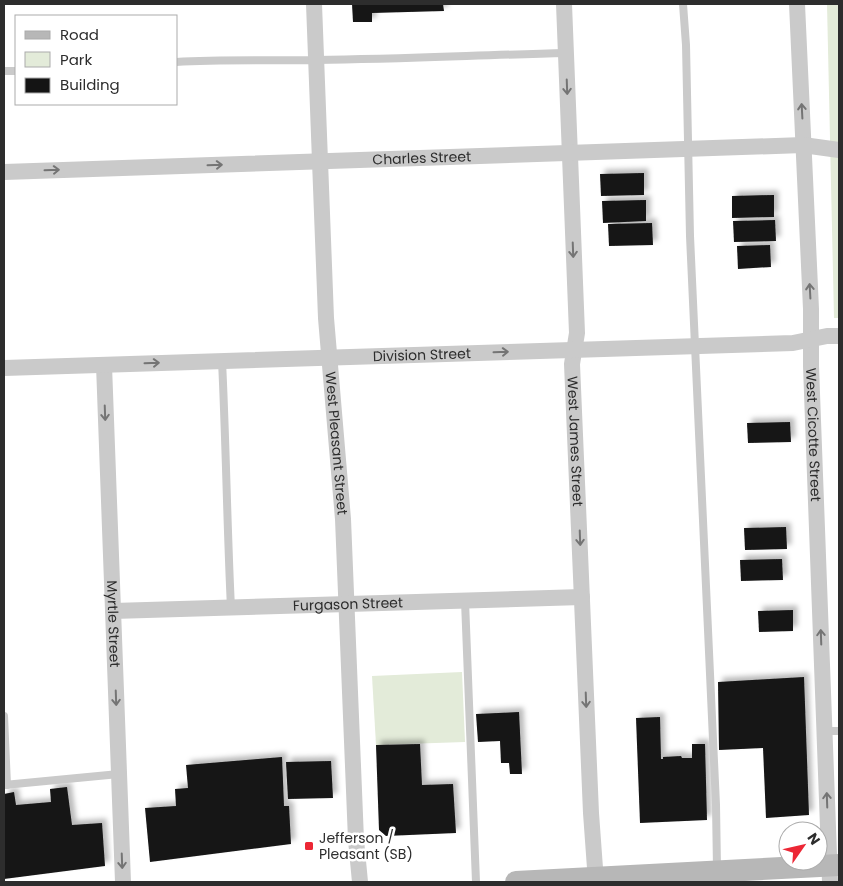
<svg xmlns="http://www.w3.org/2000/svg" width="843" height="886" font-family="Poppins,sans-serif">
<defs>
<filter id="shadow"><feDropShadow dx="4.5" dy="-4.5" stdDeviation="2.5" flood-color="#0004"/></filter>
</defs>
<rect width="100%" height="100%" fill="#fff"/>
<g fill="#e3ebd9">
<path d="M827,4H839V318H834Z"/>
<path d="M462,672L465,742L376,745L372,676Z"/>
</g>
<g fill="#141414" filter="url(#shadow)">
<path d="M352,4H443L444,11L372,13V22H353Z"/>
<path d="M644,173V195L601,196L600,174Z"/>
<path d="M774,195V217L732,218V196Z"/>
<path d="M646,200V221L603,223L602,201Z"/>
<path d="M775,220L776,241L734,242L733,221Z"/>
<path d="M652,223L653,245L609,246L608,224Z"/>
<path d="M770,245L771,267L738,269L737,246Z"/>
<path d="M790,422L791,442L748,443L747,423Z"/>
<path d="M786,527L787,549L745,550L744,528Z"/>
<path d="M782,559L783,580L741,581L740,560Z"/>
<path d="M793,610V631L759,632L758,611Z"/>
<path d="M804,677L809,815L766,818L763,748L719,750L718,682Z"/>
<path d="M519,712L522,774H510L509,763H501L500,741L478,742L476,714Z"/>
<path d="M660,717L661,759H663V757L681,756L682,758H692V744H705L707,820L640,823L636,718Z"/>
<path d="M420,744L422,785L453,784L456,833L386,836L379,830L376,745Z"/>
<path d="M282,757L284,806H289L291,844L150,862L145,808L176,806L175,789L188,788L186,765Z"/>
<path d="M331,761L333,798L288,799L286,762Z"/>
<path d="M67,787L72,825L102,823L105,866L4,879V794L14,792L16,805L51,802L50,789Z"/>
</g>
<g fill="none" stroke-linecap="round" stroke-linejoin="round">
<g stroke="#cacaca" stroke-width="8">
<path d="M683,4L686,45L690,236L716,805L717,869"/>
<path d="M176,62C223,59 270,61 317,60C400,59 483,55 566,53"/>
<path d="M4,71H16"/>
<path d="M222,361C226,443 227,526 231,608"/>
<path d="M465,601L476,882"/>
<path d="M4,716L7,785"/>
<path d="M824,731H839"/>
<path d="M4,785L119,774"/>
</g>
<g stroke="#cacaca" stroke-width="16">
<path id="s1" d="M314,4L326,318L343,519L356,840L360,882"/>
<path id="s2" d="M564,4L577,333L572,364L591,813L596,882"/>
<path id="s3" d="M797,4L811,309V366L830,882"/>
<path id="s4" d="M4,172L803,145L839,150"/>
<path id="s5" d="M104,365L123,882"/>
<path id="s6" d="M4,368L793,343L827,336H839"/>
<path id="s7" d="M113,611L582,597"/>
</g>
<path stroke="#b7b7b7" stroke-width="22" d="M516,882L839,865"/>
</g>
<defs><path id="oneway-shaft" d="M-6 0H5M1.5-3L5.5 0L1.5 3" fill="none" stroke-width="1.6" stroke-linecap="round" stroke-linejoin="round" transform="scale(1.25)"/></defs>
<g stroke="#747474">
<use href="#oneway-shaft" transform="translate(567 87) rotate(88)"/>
<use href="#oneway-shaft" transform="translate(802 111) rotate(-93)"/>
<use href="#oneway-shaft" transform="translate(215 165) rotate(-2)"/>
<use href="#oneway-shaft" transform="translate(52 170) rotate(-2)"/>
<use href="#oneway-shaft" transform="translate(573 250) rotate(88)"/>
<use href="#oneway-shaft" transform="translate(810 291) rotate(-93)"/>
<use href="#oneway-shaft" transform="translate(501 352) rotate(-2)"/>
<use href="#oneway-shaft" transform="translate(152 363) rotate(-2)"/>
<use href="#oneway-shaft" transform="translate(105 413) rotate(88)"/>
<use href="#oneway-shaft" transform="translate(580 538) rotate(88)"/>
<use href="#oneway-shaft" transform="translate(821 637) rotate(-92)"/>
<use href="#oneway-shaft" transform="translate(116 698) rotate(88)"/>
<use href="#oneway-shaft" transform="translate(586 700) rotate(88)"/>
<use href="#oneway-shaft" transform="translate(827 800) rotate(-92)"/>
<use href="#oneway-shaft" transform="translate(122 861) rotate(88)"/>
</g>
<rect fill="#ec2735" stroke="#fff" stroke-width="2" x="304" y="841" width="10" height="10" rx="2.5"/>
<g text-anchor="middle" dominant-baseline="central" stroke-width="5" stroke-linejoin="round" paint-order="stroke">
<g font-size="14" fill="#2d2d2d" stroke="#fff">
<text stroke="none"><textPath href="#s4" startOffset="418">Charles Street</textPath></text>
<text stroke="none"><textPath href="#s6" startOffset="418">Division Street</textPath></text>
<text stroke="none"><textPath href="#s3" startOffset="431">West Cicotte Street</textPath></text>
<text stroke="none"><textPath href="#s2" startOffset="438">West James Street</textPath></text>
<text stroke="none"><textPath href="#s1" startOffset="440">West Pleasant Street</textPath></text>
<text stroke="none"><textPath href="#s7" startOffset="235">Furgason Street</textPath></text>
<text stroke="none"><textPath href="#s5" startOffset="259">Myrtle Street</textPath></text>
</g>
<g font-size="14" fill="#2d2d2d" stroke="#fff" text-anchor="start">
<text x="319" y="838">Jefferson /<tspan x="319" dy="16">Pleasant (SB)</tspan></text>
</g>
</g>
<rect width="843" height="886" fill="none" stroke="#2d2d2d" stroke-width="10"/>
<rect x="15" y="15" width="162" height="90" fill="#ffffff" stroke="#ababab"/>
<rect x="25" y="31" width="25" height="8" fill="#b7b7b7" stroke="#ababab"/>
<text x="60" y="40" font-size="15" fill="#2d2d2d">Road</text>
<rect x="25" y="52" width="25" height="15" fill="#e3ebd9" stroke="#ababab"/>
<text x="60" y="65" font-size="15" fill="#2d2d2d">Park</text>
<rect x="25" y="78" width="25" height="15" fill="#141414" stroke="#ababab"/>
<text x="60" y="90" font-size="15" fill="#2d2d2d">Building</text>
<g transform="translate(803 846) rotate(56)"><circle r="24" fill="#ffffff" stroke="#ababab"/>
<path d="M0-4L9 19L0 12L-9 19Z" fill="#ec2735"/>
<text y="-8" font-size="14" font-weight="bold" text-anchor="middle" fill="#2d2d2d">N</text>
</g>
</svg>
